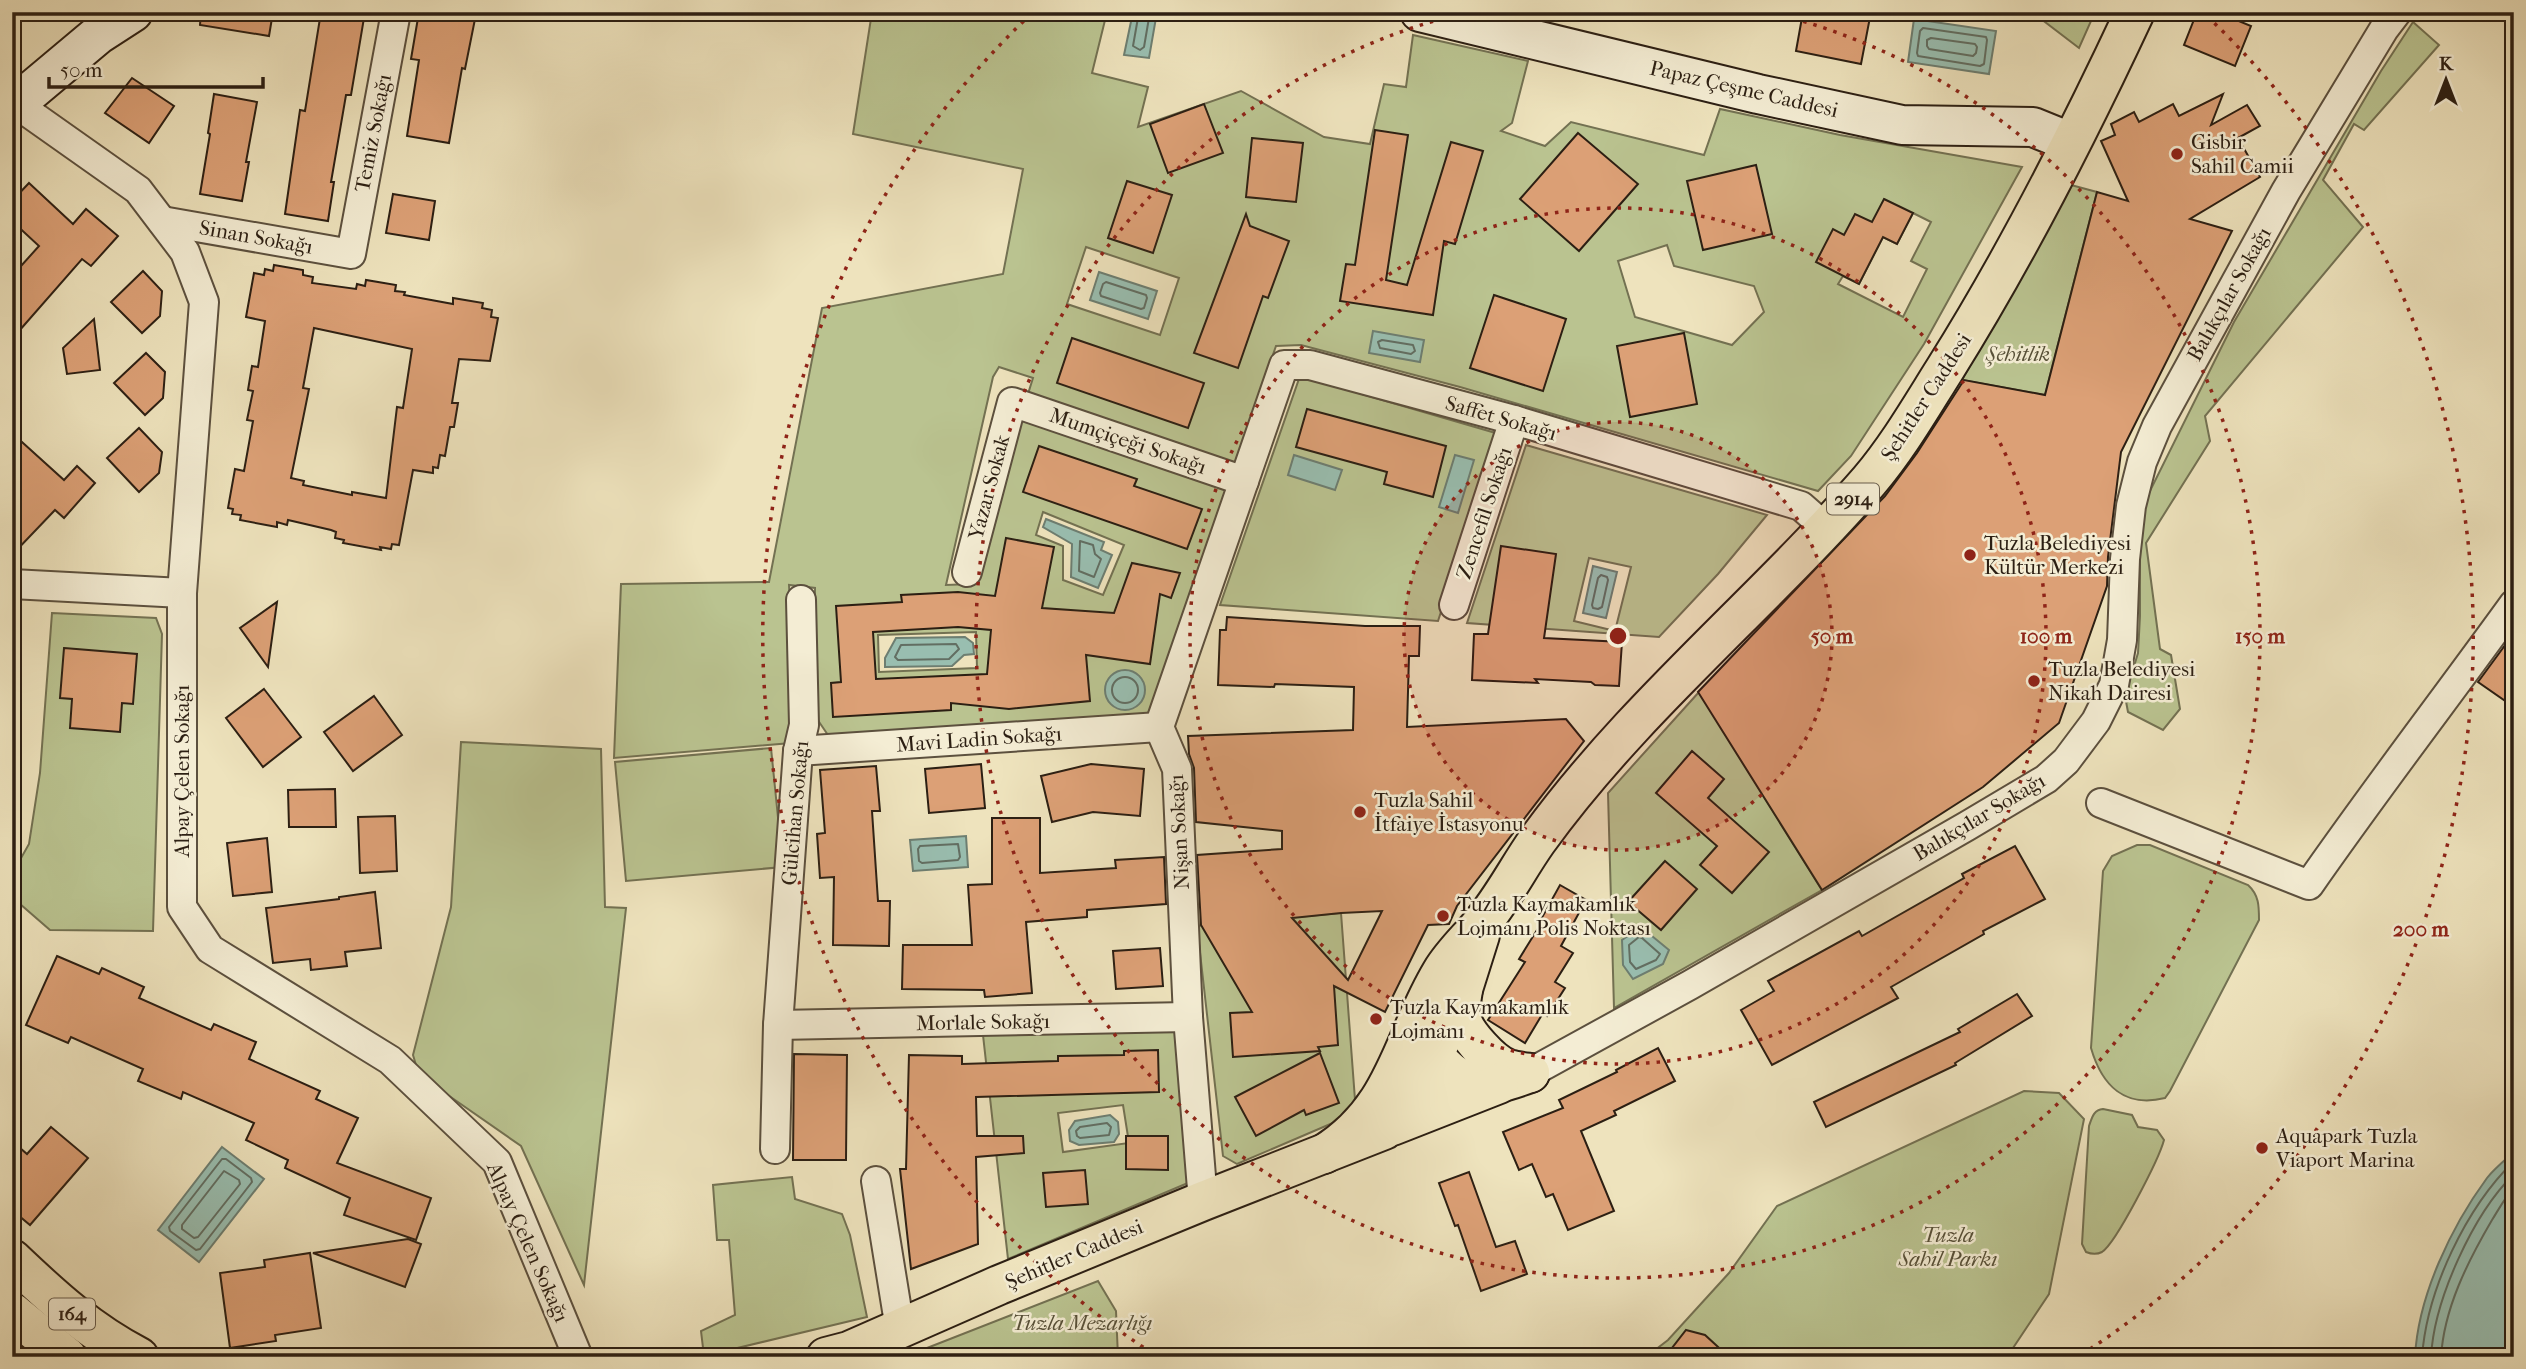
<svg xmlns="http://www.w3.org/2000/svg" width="2526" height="1369" font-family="'IM FELL French Canon',serif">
<rect width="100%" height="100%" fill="#eee3bd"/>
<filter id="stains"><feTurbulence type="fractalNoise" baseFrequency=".00286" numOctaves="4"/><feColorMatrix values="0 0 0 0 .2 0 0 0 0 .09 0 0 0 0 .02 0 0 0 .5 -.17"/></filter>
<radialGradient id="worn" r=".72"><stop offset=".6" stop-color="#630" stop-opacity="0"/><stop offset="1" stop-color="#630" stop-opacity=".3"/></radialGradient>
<g fill="#bac390" stroke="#737152" stroke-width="2" fill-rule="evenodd">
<path d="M872,12H1107L1092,73L1148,87L1138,127L1241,91L1324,137L1370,144L1384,84L1406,87L1413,35L1528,61L1512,123L1501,131L1545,146L1571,122L1704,155L1720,109L1840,135L2022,167L1924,344L1851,456L1818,491L1460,387L1301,345L1276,346L1234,467L1028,394L1033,378L999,367L993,377L946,585L972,584L1015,418L1230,490L1152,717L830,738L813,713L815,588L789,585L796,728L791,743L614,758L621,584L769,582L822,308L1003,274L1023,169L853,134ZM1913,213L1931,222L1911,261L1927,269L1903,317L1838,284L1843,276L1859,284L1883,237L1897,244ZM1667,245L1674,266L1754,286L1764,312L1732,345L1635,317L1618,261ZM1086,247L1179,278L1160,335L1067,304ZM1043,512L1124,545L1103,595L1063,580V546L1036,535ZM976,632L977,668L879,672L878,635Z"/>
<path d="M2002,12H2095L2079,48L2041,19Z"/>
<path d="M2413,22L2439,45L2364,130L2354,124L2323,180L2363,227L2205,416L2210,441L2146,543L2160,649L2171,655L2180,709L2163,730L2128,712L2125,696L2138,653L2140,616V511L2234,322L2381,71Z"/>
<path d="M2071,185L2097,192L2045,395L1962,380Z"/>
<path d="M1300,376L1499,434L1438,621L1220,605Z"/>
<path d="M1526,445L1767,515L1718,574L1659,637L1467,623ZM1589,558L1631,567L1615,631L1574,621Z"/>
<path d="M52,613L156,618L162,634L153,931L50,930L12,897V874L29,844L40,773Z"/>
<path d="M1699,692L1822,890L1614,1008L1608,793Z"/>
<path d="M461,742L601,749L605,907L626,908L584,1285L521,1146L419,1075L413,1055L451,907Z"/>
<path d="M771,748L783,867L626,881L615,762Z"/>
<path d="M2137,845H2150L2248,885C2259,895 2259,906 2259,920L2170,1091L2165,1098C2125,1108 2102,1086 2091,1048L2103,871L2112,856Z"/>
<path d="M1341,913L1356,1113L1237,1164L1223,1156L1197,926Z"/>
<path d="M1183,1028L1195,1180L1008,1259L983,1035ZM1123,1105L1129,1143L1063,1152L1058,1113Z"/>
<path d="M2024,1091L2059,1093L2084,1119L2049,1294L2007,1357H1646L1668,1340L1729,1273L1777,1206Z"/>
<path d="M2103,1109L2132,1115L2138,1127L2157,1130L2164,1140C2159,1159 2116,1243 2102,1252C2096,1255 2091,1254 2086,1252L2082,1244L2089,1126C2092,1118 2093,1110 2103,1109Z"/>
<path d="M792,1177L795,1199L842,1214L850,1235L867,1317L704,1356L701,1331L735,1315L729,1240H717L713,1185Z"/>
<path d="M1098,1281L1116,1311L1118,1357H904Z"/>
</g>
<g fill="#99beb0" stroke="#6d7e71" stroke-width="2">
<path d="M1133,12H1157L1149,58L1124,55Z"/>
<path d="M1914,19L1996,31L1989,74L1908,62Z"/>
<path d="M1099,272L1157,291L1148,319L1090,300Z"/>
<path d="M1373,331L1424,340L1420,362L1369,353Z"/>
<path d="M1294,455L1342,470L1335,490L1288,475Z"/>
<path d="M1455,455L1474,460L1458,513L1439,507Z"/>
<path d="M1046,519L1104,542L1101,550L1112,555L1098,588L1071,577L1072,544L1043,527Z"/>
<path d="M1593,566L1617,572L1606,618L1583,613Z"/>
<path d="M965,637L973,643L974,654L964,655L952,666L885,667V658L896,638Z"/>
<circle cx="1125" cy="690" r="20"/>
<path d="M966,836L968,867L913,871L910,840Z"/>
<path d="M1641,927L1669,950L1663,964L1633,979L1623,965L1622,940Z"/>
<path d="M1110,1115L1118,1122L1119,1134L1114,1142L1079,1145L1070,1141L1069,1130L1075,1121Z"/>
<path d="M222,1147L264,1179L199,1262L158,1230Z"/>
<path d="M2514,1152V1357H2415C2418,1296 2451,1227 2487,1178C2494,1169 2505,1160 2514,1152Z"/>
</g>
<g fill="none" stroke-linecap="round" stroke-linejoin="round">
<g stroke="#626e62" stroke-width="2">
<path d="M1139,12L1133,46L1140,50L1144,47L1150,12"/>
<path d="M1923,28L1986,37L1987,40L1984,64L1980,66L1918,56L1917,53L1920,31Z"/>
<path d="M1931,38L1975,44L1977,47L1976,53L1973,56L1929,49L1927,46V40Z"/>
<path d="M1106,282L1146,295L1147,298L1144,308L1141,309L1101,296L1100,293L1103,284Z"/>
<path d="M1382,340L1413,345L1415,351L1411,354L1380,348L1378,342Z"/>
<path d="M1080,541L1093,545L1095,554L1101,559L1094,577L1079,571Z"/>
<path d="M1601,575L1607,577L1608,580L1602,607L1598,609L1593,608L1592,605L1598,578Z"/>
<path d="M956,644L959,649L949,659L898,660L895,657L901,645Z"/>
<circle cx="1125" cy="690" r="13"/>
<path d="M958,844L960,857L958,860L922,863L919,861L918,849L920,846Z"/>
<path d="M1639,937L1642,938L1660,954L1656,960L1636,969L1630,962L1629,945Z"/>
<path d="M1107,1123L1111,1127L1109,1135L1080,1138L1077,1136L1076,1131L1080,1127Z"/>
<path d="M222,1159H226L251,1178L252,1182L200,1249L196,1250L170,1231L169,1227Z"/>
<path d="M224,1171L239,1180L240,1184L198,1237L194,1238L182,1229V1225Z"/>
<path d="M2422,1357C2427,1289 2466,1208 2514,1161"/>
<path d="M2431,1357C2434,1300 2473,1214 2514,1174"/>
<path d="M2441,1357C2444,1308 2468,1261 2492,1220C2499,1209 2505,1197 2514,1188"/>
</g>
</g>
<g fill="#dca076" stroke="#2c1f13" stroke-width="2" fill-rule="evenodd">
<path d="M201,12H273L269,36L200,25Z"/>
<path d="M321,12H365L351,95H346L331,182H334L328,221L285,214L300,110L305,111Z"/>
<path d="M419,12H437L475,19L465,69L462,68L449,143L407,136L419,60L411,59Z"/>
<path d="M1803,12H1871L1861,64L1796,51Z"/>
<path d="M2197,12H2217L2251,26L2235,66L2184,45Z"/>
<path d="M132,78L174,106L149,143L105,113Z"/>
<path d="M214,94L257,102L246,162H249L242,201L200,194L210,134L208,133Z"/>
<path d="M2223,94L2211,125L2247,105L2260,126L2238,138L2260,177L2190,219L2232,231L2121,452L2108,557L2107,586L2059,723L1983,787L1822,890L1698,692L1885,496L1917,453L1964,380L2045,395L2097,192L2128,201L2101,141L2115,135L2111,124L2134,112L2139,122L2173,104L2179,116Z"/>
<path d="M1204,104L1223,153L1168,173L1150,124Z"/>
<path d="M1375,130L1408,135L1386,280L1407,285L1451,142L1483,151L1455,244L1444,241L1433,315L1340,301L1346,264L1355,265Z"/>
<path d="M1578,133L1638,184L1579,251L1520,199Z"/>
<path d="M1252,138L1303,143L1296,202L1246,197Z"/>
<path d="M1756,165L1772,234L1703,250L1687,181Z"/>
<path d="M1127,181L1172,195L1153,253L1108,238Z"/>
<path d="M29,183L73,224L86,209L118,236L91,266L82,259L12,339V276L39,246L12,221V201Z"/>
<path d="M393,194L435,201L429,240L386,233Z"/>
<path d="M1884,199L1913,213L1897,244L1883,237L1859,284L1816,262L1833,229L1844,235L1855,214L1872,222Z"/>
<path d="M1246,214L1250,226L1289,241L1268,298L1263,296L1238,368L1194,353Z"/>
<path d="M274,265L303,270V275L313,277L312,283L356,289L357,284L365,286L366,280L396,285L395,291L405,292L404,295L453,304V298L483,303L482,308L492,310L491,317L498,318L490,361L459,359L452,403H458L454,427H450L445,456L440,455L438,468L433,467V473L413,470L399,545L392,544L391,549L380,547L381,550L343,543L344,540L335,538L336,532L331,530L288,520L287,525L277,522V527L240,520L241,515L232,514L233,509L228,508L235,469L244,471L253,421L247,420L253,391L248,390L252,366L258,367L265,321L246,317L254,273L264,275L265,269L273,271ZM314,328L412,349L403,408L397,407L386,498L352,492V495L303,485L304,481L291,478L309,389L303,388Z"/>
<path d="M143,271L162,291L160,316L142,333L111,302Z"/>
<path d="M1494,295L1566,319L1543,391L1470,368Z"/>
<path d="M94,319L100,370L67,374L63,348Z"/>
<path d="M1684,333L1697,404L1630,417L1617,346Z"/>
<path d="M1072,338L1204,383L1188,428L1057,383Z"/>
<path d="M146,353L165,372L163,398L145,415L114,383Z"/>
<path d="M1307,409L1446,446L1433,497L1384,484L1387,472L1296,447Z"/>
<path d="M139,428L162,452L159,473L139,492L107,458Z"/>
<path d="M12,433L64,480L77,466L95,483L64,518L55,510L12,555Z"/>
<path d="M1039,446L1137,479L1134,486L1202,509L1187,549L1023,492Z"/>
<path d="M1006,538L1054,547L1042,608L1114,613L1132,563L1180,573L1171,598L1160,594L1150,664L1086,655L1090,701L1009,709L951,703V710L833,717L831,683L841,682L836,606L902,602L901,595L958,592L995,596ZM958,627L991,630L987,674L876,679L873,632Z"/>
<path d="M1501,546L1556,554L1544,638L1622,642L1619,686L1595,685L1591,682L1535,679L1538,683L1472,680L1474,634H1488Z"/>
<path d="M277,602L268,667L240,628Z"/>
<path d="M1227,617L1365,626H1420L1419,656H1409L1407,727L1566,719L1584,741L1457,906L1449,924L1428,925L1385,1012L1334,986L1338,1045L1318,1047L1320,1051L1233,1057L1230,1013L1252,1012L1201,925L1197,855L1282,849V831L1196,822L1194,768L1189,754L1188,736L1353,730L1354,687L1275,684L1274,687L1218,685L1220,630H1226ZM1382,911L1348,980L1292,918L1341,913Z"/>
<path d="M2514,633V707L2478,682Z"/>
<path d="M64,648L137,654L133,704L122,703L120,732L70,728L72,699L60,698Z"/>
<path d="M264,689L301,737L263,767L226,718Z"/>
<path d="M374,696L402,735L353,771L324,732Z"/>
<path d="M1692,751L1724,779L1708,798L1769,852L1732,893L1700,865L1717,846L1656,793Z"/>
<path d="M981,764L985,808L929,813L925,769Z"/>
<path d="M1091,764L1144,769L1140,816L1093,812L1052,822L1041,776Z"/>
<path d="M876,766L880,811H872L878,901H890L889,946L833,945L834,877L820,878L817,834L825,833L820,770Z"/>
<path d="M335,789L336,827H289L288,790Z"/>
<path d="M395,816L397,871L360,873L358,817Z"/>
<path d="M992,818H1040V873L1116,868L1115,860L1164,857L1166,904L1087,910V917L1026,922L1032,993L985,997L984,990L902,989L903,945H972L968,885L992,884Z"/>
<path d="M267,838L272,892L233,896L227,843Z"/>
<path d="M2015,846L2045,899L1983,931L1984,934L1891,987L1898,998L1772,1065L1741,1010L1774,991L1768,981L1859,931L1862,936L1964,878L1962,874Z"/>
<path d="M1665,861L1697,889L1661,930L1628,902Z"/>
<path d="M1560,885L1586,900L1561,946L1573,953L1555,982L1565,988L1547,1016L1543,1013L1525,1043L1488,1020L1525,962L1519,959L1542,922L1540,921Z"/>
<path d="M375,892L381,948L345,952L347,966L311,970L310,959L273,963L266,908L339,899V897Z"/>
<path d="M1160,948L1163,986L1116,989L1113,951Z"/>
<path d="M57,956L99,974L102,968L144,987L139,998L211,1030L214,1024L256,1042L249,1059L320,1091L316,1099L358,1118L337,1163L431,1198L416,1240L344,1215L350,1198L285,1168L288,1160L246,1140L254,1123L183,1092L181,1099L138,1081L143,1069L71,1037L68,1043L26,1025Z"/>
<path d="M2017,994L2032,1016L1955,1063L1956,1065L1826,1127L1814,1102L1960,1032L1958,1029Z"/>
<path d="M1658,1048L1675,1081L1614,1111L1616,1115L1581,1131L1614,1211L1568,1230L1553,1194L1546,1197L1532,1164L1519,1170L1503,1132L1563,1108L1559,1100L1617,1072L1616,1070Z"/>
<path d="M1158,1050L1159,1092L976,1097L977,1136H1023L1024,1153L976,1157L978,1244L911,1269L900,1169H906L909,1055L962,1056V1064L1058,1061V1056L1124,1055V1051Z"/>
<path d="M1320,1053L1339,1103L1306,1115L1304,1110L1256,1136L1235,1097Z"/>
<path d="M794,1054L847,1055L846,1160H793Z"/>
<path d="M51,1127L88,1158L30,1225L12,1210V1141L27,1154Z"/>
<path d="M1126,1136H1168V1170L1126,1169Z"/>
<path d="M1085,1170L1088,1204L1046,1207L1043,1173Z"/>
<path d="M1469,1172L1496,1247L1515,1241L1527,1274L1481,1291L1458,1225L1455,1226L1439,1183Z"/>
<path d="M408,1239L421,1244L405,1287L313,1253Z"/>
<path d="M310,1253L321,1328L275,1335L276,1341L230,1348L220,1273L265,1267L264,1260Z"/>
<path d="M1686,1330L1705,1335L1729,1357H1665Z"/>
</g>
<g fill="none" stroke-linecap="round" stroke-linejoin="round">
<g stroke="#5c503e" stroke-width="32">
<g id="street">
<path d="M12,101L138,190L185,252L204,302L182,593V907L210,949L390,1060L497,1162L578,1357"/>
<path d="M162,221L351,254L396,12"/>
<path d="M967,572L1012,402L1244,481"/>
<path d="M12,584L182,593"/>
<path d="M1454,605L1514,420"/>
<path d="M798,751L1159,727"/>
<path d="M2101,803L2309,885C2375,790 2446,698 2514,604"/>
<path d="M778,1025L1188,1017"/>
<path d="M1530,1073L1690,985L1967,826L2046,779L2066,761L2096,721L2114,685L2122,640L2125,559L2131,506L2142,462L2157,426L2286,191L2384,29L2397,12"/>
<path d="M775,1149L778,1025L798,751L804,725L801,600"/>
<path d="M876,1181L900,1329"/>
<path d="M1203,1201L1188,1017L1177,769L1159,727L1284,365H1310L1514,420L1801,506L1826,528"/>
</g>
</g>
<g stroke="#2c1f13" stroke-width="42">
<g id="secondary">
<path d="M1420,12L1758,94L1902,125L2033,127L2070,142"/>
<path d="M12,107L99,34L133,12"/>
</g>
</g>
<g stroke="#2c1f13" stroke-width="42">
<g id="primary">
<path d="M1463,989C1462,999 1459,1008 1461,1017C1465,1034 1492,1063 1508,1069C1515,1071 1523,1072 1530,1073"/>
<path d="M1425,1035C1428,1046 1434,1055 1442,1064C1470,1094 1497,1085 1530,1073"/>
<path d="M1392,1126L1499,1084"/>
<path d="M1324,1154C1397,1108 1401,1040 1441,973C1452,954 1468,940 1482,923C1503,898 1518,868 1537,841C1633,708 1762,604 1869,481C1898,447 1921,407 1945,369C2016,256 2078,134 2135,12"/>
<path d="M12,1259C53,1298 89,1331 139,1357"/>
<path d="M12,1312L67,1357"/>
<path d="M826,1357L849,1351L999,1285L1203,1201L1384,1130L1411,1104L1420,1088L1463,989L1480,935"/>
</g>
</g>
<use href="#street" stroke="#f4edd4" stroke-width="28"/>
<use href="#secondary" stroke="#f4edd4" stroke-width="38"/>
<use href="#primary" stroke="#eee3bd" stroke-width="38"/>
</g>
<circle cx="1618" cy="636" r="214" fill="#8f2418" fill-opacity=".12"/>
<g fill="none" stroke="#8f2418" stroke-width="3.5" stroke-dasharray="3.5 7">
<circle cx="1618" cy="636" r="214"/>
<circle cx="1618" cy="636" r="428"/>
<path d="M1773 13A642 642 0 1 1 1463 13"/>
<path d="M1152 1353A855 855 0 0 1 1029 16M2207 16A855 855 0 0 1 2084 1353"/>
</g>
<g fill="#8f2418" stroke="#f4edd4" stroke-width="2.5">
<circle cx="2177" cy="154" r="7"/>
<circle cx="1970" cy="555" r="7"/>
<circle cx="2034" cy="681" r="7"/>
<circle cx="1360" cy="812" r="7"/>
<circle cx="1443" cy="916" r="7"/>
<circle cx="1376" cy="1019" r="7"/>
<circle cx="2262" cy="1148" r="7"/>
</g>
<g text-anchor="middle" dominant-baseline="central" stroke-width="5" stroke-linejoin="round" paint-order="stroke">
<g fill="#f4edd4" stroke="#685d4d" stroke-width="2">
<rect x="1827" y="483.5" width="52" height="31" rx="5"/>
<rect x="49" y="1298.5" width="46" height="31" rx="5"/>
</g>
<g font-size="19" font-weight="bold" fill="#2c1f13">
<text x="1853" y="499">2914</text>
<text x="72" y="1314">164</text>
</g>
<g font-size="21" fill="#2c1f13" stroke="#f4edd4">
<text transform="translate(1744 89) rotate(13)">Papaz Çeşme Caddesi</text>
<text transform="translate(373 133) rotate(-79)">Temiz Sokağı</text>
<text transform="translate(256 237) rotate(10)">Sinan Sokağı</text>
<text transform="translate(2229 294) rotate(-61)">Balıkçılar Sokağı</text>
<text transform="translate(1926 397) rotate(-57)">Şehitler Caddesi</text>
<text transform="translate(1501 418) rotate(16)">Saffet Sokağı</text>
<text transform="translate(1128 441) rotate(19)">Mumçiçeği Sokağı</text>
<text transform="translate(989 487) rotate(-75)">Yazar Sokak</text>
<text transform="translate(1484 513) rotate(-72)">Zencefil Sokağı</text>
<text transform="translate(979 739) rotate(-4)">Mavi Ladin Sokağı</text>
<text transform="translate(182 771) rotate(-90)">Alpay Çelen Sokağı</text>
<text transform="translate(795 813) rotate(-85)">Gülcihan Sokağı</text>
<text transform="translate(1979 817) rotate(-31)">Balıkçılar Sokağı</text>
<text transform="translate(1179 832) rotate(-93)">Nişan Sokağı</text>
<text transform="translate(983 1022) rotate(-1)">Morlale Sokağı</text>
<text transform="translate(528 1242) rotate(66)">Alpay Çelen Sokağı</text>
<text transform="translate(1074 1254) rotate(-23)">Şehitler Caddesi</text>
</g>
<g font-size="21" fill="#2c1f13" stroke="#f4edd4" text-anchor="start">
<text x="2191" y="142">Gisbir<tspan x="2191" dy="24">Sahil Camii</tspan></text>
<text x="1984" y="543">Tuzla Belediyesi<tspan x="1984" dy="24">Kültür Merkezi</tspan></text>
<text x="2048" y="669">Tuzla Belediyesi<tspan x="2048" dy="24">Nikah Dairesi</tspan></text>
<text x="1374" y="800">Tuzla Sahil<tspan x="1374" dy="24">İtfaiye İstasyonu</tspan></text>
<text x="1457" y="904">Tuzla Kaymakamlık<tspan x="1457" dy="24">Lojmanı Polis Noktası</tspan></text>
<text x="1390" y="1007">Tuzla Kaymakamlık<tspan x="1390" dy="24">Lojmanı</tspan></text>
<text x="2276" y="1136">Aquapark Tuzla<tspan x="2276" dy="24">Viaport Marina</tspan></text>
</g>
<g font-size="21" font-style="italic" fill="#575038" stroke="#f4edd4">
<text x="2018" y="354">Şehitlik</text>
<text x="1948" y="1235">Tuzla<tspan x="1948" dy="24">Sahil Parkı</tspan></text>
<text x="1082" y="1323">Tuzla Mezarlığı</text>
</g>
</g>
<circle cx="1618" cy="636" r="10" fill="#8f2418" stroke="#f4edd4" stroke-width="3.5"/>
<g font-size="21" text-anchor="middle" font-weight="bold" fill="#8f2418" stroke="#f4edd4" stroke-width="5" stroke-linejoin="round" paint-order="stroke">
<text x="1832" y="643">50 m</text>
<text x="2046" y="643">100 m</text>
<text x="2260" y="643">150 m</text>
<text x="2421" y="936">200 m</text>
</g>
<rect width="2526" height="1369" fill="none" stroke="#eee3bd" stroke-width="42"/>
<rect x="14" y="14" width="2498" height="1341" fill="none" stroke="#2c1f13" stroke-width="3.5"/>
<rect x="21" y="21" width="2484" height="1327" fill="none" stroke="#2c1f13" stroke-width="2"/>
<g transform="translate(2446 80)" stroke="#f4edd4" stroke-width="5" paint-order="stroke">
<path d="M0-5L12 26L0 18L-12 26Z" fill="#2c1f13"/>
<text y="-10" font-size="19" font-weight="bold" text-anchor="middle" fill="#2c1f13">K</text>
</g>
<path d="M49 77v10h214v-10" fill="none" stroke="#2c1f13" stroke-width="3.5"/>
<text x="60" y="77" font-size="21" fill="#2c1f13" stroke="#f4edd4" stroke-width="5" paint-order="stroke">50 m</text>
<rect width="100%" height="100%" filter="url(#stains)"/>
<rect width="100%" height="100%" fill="url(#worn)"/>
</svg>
